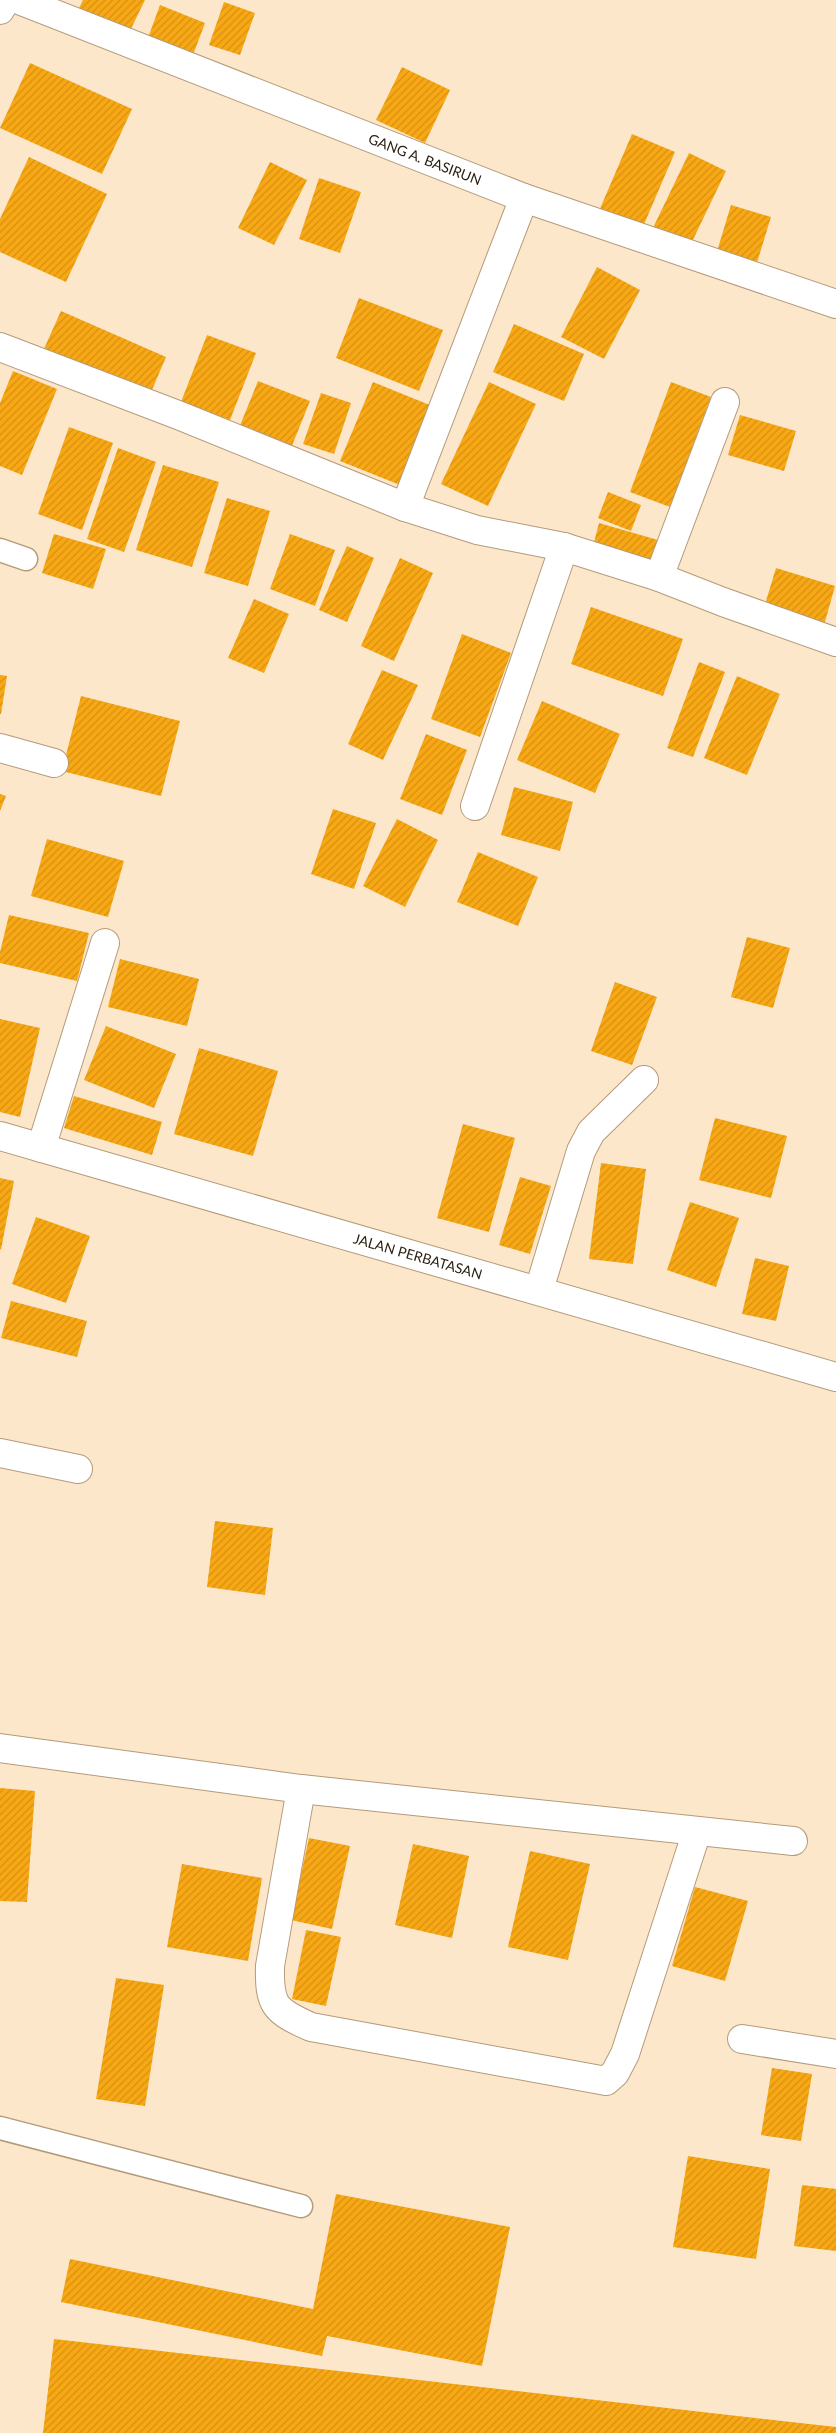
<svg xmlns="http://www.w3.org/2000/svg" width="836" height="2433" font-family="Lato,sans-serif">
<defs>
<pattern id="building-hatch" width="6" height="6" patternUnits="userSpaceOnUse" patternTransform="scale(1.25)"><rect width="6" height="6" fill="#f8a814"/><path d="M-1 1l2-2M0 6l6-6M5 7l2-2" fill="none" stroke="#d59012"/></pattern>
</defs>
<rect width="100%" height="100%" fill="#fce7cb"/>
<g fill="url(#building-hatch)">
<path d="M83,0H145L126,39L76,14Z"/>
<path d="M224,2L255,13L240,55L209,45Z"/>
<path d="M160,5L205,23L190,63L145,46Z"/>
<path d="M30,63L132,109L102,174L0,128Z"/>
<path d="M402,67L450,90L425,143L376,120Z"/>
<path d="M632,134L675,152L642,229L599,211Z"/>
<path d="M689,153L726,171L689,248L652,230Z"/>
<path d="M29,157L107,194L66,282L0,252V219Z"/>
<path d="M270,162L307,180L274,245L238,228Z"/>
<path d="M319,178L361,192L340,253L299,239Z"/>
<path d="M731,205L771,217L755,269L715,258Z"/>
<path d="M597,267L640,290L604,359L561,337Z"/>
<path d="M359,298L443,330L419,391L336,358Z"/>
<path d="M61,311L166,357L149,397L43,351Z"/>
<path d="M514,324L584,354L564,401L493,372Z"/>
<path d="M207,335L256,353L230,420L181,402Z"/>
<path d="M13,371L57,389L22,475L0,466V403Z"/>
<path d="M258,381L310,401L289,453L237,433Z"/>
<path d="M373,382L437,408L405,487L340,461Z"/>
<path d="M489,382L536,404L488,506L441,484Z"/>
<path d="M671,382L711,397L670,507L630,492Z"/>
<path d="M321,393L351,403L334,454L303,444Z"/>
<path d="M740,415L796,431L784,471L728,455Z"/>
<path d="M69,427L113,443L82,530L38,514Z"/>
<path d="M118,448L156,462L124,552L87,539Z"/>
<path d="M163,465L219,482L192,567L136,550Z"/>
<path d="M608,492L641,505L631,531L598,518Z"/>
<path d="M227,498L270,511L248,586L204,573Z"/>
<path d="M599,523L658,540L650,569L591,554Z"/>
<path d="M54,534L106,549L93,589L42,573Z"/>
<path d="M290,534L335,550L315,606L270,589Z"/>
<path d="M347,546L374,558L347,622L319,610Z"/>
<path d="M400,558L433,573L394,661L361,646Z"/>
<path d="M776,568L835,586L823,629L763,611Z"/>
<path d="M254,599L289,614L264,673L228,658Z"/>
<path d="M591,607L683,639L663,696L571,664Z"/>
<path d="M462,634L511,653L480,737L431,719Z"/>
<path d="M699,662L725,672L693,757L667,748Z"/>
<path d="M382,670L418,685L383,760L348,744Z"/>
<path d="M0,675L7,676L1,714H0Z"/>
<path d="M737,676L780,694L747,775L704,758Z"/>
<path d="M81,696L180,721L161,796L62,771Z"/>
<path d="M542,701L620,734L595,793L517,760Z"/>
<path d="M426,734L467,750L442,815L400,799Z"/>
<path d="M514,787L573,802L560,851L501,835Z"/>
<path d="M0,794L6,796L0,811Z"/>
<path d="M333,809L376,823L354,889L311,874Z"/>
<path d="M397,819L438,840L405,907L363,886Z"/>
<path d="M47,839L124,861L108,917L31,896Z"/>
<path d="M478,852L538,877L518,926L457,902Z"/>
<path d="M9,915L89,933L77,981L0,963V952Z"/>
<path d="M747,937L790,948L773,1008L731,997Z"/>
<path d="M120,959L199,979L187,1026L108,1007Z"/>
<path d="M615,982L657,997L632,1065L591,1051Z"/>
<path d="M0,1019L40,1028L20,1117L0,1112Z"/>
<path d="M106,1026L176,1054L154,1108L84,1080Z"/>
<path d="M199,1048L278,1071L253,1156L174,1134Z"/>
<path d="M74,1096L162,1122L152,1155L64,1128Z"/>
<path d="M715,1118L787,1136L771,1198L699,1180Z"/>
<path d="M463,1124L515,1138L489,1232L437,1218Z"/>
<path d="M601,1163L646,1169L633,1264L589,1259Z"/>
<path d="M520,1177L551,1186L530,1254L499,1245Z"/>
<path d="M0,1178L14,1181L1,1250L0,1249Z"/>
<path d="M690,1202L739,1218L716,1287L667,1270Z"/>
<path d="M36,1217L90,1236L66,1303L12,1284Z"/>
<path d="M755,1258L789,1266L776,1321L742,1314Z"/>
<path d="M11,1301L87,1321L77,1357L1,1338Z"/>
<path d="M215,1521L273,1528L265,1595L207,1587Z"/>
<path d="M0,1788L35,1791L27,1902L0,1901Z"/>
<path d="M309,1838L350,1846L332,1929L291,1920Z"/>
<path d="M413,1844L469,1856L452,1938L395,1925Z"/>
<path d="M530,1851L590,1864L568,1960L508,1947Z"/>
<path d="M182,1864L262,1878L248,1961L167,1947Z"/>
<path d="M695,1887L748,1901L725,1981L672,1966Z"/>
<path d="M306,1930L341,1937L326,2006L292,1999Z"/>
<path d="M116,1978L164,1985L145,2106L96,2099Z"/>
<path d="M772,2068L812,2074L801,2141L761,2135Z"/>
<path d="M688,2156L770,2169L756,2259L673,2247Z"/>
<path d="M802,2185L836,2189V2251L794,2246Z"/>
<path d="M336,2194L510,2227L482,2366L327,2336L322,2356L61,2302L70,2259L313,2309Z"/>
<path d="M54,2339L836,2427V2433H43Z"/>
</g>
<g fill="none" stroke-linecap="round" stroke-linejoin="round">
<g stroke="#b49b7a" stroke-width="25">
<g id="lane">
<path d="M0,550L26,559"/>
<path d="M0,2128L301,2206"/>
</g>
</g>
<g stroke="#b49b7a" stroke-width="30">
<g id="street">
<path d="M19,0L524,198L836,304"/>
<path d="M0,347L178,415L405,507L477,530L564,547L659,577L723,602L836,642"/>
<path d="M405,507L524,198"/>
<path d="M659,577L725,402"/>
<path d="M0,748L54,763"/>
<path d="M475,806L564,547"/>
<path d="M0,1136L836,1377"/>
<path d="M41,1148L105,943"/>
<path d="M539,1290L581,1151L591,1132L644,1080"/>
<path d="M0,1453L78,1469"/>
<path d="M0,1748L301,1789L793,1841"/>
<path d="M301,1789L270,1966C269,2006 275,2011 311,2027L606,2081L615,2073L625,2054L697,1831"/>
<path d="M742,2039L836,2054"/>
</g>
</g>
<g stroke="#b49b7a" stroke-width="30">
<path id="highway" d="M0,10L6,0"/>
</g>
<use href="#lane" stroke="#fff" stroke-width="22"/>
<use href="#street" stroke="#fff" stroke-width="28"/>
<use href="#highway" stroke="#fff" stroke-width="28"/>
</g>
<g text-anchor="middle" dominant-baseline="central" stroke-width="4" stroke-linejoin="round" paint-order="stroke">
<g font-size="14" fill="#2b2114" stroke="#fff">
<text transform="translate(425 159) rotate(21)">GANG A. BASIRUN</text>
<text transform="translate(418 1256) rotate(16)">JALAN PERBATASAN</text>
</g>
</g>
</svg>
